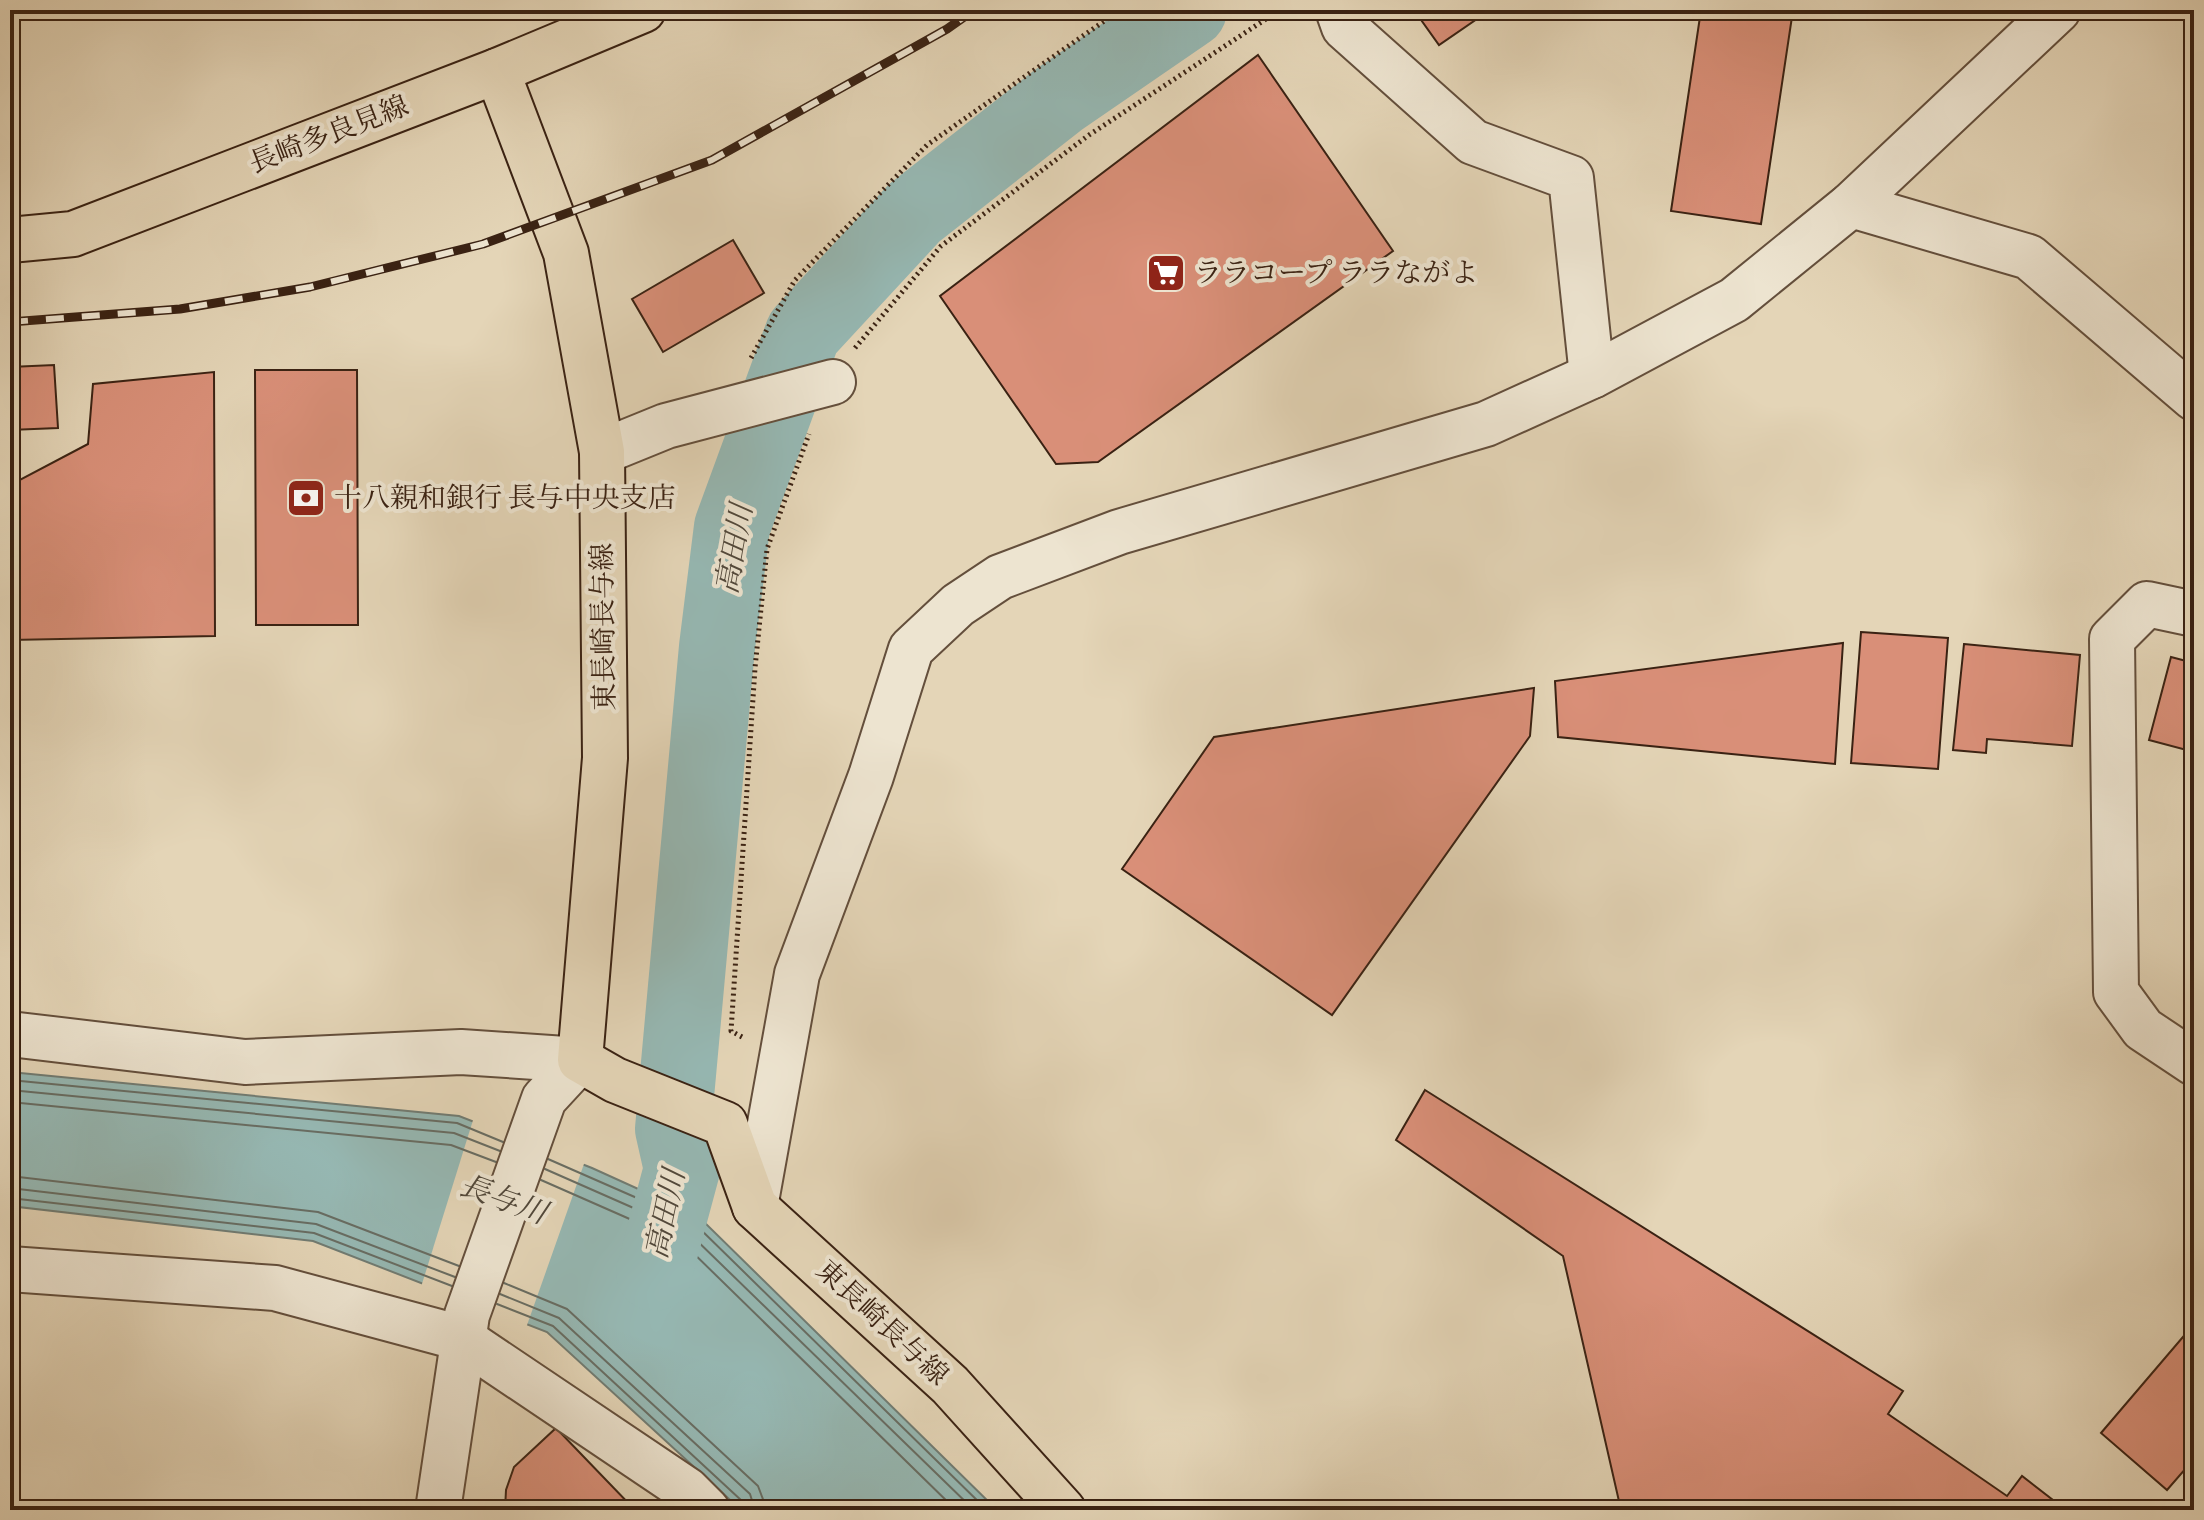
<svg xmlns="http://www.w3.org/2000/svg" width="2204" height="1520" font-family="'Libre Bodoni','Noto Serif JP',serif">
<rect width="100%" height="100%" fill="#e4d5b7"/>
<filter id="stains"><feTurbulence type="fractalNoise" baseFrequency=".0025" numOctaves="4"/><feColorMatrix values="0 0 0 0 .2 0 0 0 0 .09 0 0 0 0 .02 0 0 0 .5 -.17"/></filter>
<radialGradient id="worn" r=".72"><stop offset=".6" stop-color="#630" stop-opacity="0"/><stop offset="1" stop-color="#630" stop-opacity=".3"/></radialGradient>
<path fill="#96b8b3" stroke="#717c73" stroke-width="2" d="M10,1072L459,1116L592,1168L698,1216L997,1510H741L547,1332L313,1241L10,1206Z"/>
<path fill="#e4d5b7" d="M474,1117L585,1161L526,1328L421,1287Z"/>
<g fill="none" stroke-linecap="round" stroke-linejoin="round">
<g stroke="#686d63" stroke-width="2">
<path d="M10,1080L457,1123L503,1142"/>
<path d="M10,1090L454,1133L500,1151"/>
<path d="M10,1102L451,1145L496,1162"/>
<path d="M548,1159L694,1223L987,1510"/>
<path d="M545,1169L688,1232L974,1510"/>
<path d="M10,1176L318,1212L459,1266"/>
<path d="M541,1180L682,1242L956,1510"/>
<path d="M10,1188L316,1224L455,1277"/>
<path d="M10,1198L314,1233L452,1286"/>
<path d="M504,1283L567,1309L758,1486L767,1510"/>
<path d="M500,1294L559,1318L750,1494L755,1510"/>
<path d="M497,1304L553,1326L742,1501L745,1510"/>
</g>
<path stroke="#96b8b3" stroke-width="76" d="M654,1273L682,1169L673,1129L717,647L732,527L803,333L914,213L1058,100L1189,10"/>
</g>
<g fill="#d98f78" stroke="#3a2213" stroke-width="2">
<path d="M1414,10H1490L1439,45Z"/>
<path d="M1701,10H1793L1761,224L1671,211Z"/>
<path d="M1258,55L1393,251L1098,462L1056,464L940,296Z"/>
<path d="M733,240L764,293L663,352L632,299Z"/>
<path d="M54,365L58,428L10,430V367Z"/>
<path d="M255,370H357L358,625H256Z"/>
<path d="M214,372L215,636L10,640V485L88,444L93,384Z"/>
<path d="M1861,632L1948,638L1938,769L1851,763Z"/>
<path d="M1843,643L1835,764L1558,737L1555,681Z"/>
<path d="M1964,644L2080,655L2072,746L1987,739L1986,753L1953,750Z"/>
<path d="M2171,657L2194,663V752L2149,740Z"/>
<path d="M1534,688L1530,736L1332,1015L1122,869L1214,737Z"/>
<path d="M1425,1090L1903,1391L1888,1414L2007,1496L2022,1476L2062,1507L2060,1510H1621L1563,1256L1396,1140Z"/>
<path d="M2194,1324V1459L2167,1490L2101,1433Z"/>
<path d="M556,1428L635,1510H505L506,1490L514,1467Z"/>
</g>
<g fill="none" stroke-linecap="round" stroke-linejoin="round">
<g stroke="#644f3c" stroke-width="48">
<g id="minor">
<path d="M1338,10L1344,27L1473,142L1571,178L1592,376"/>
<path d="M1851,205L2029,257L2194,398"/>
<path d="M602,452L666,426L833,382"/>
<path d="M2194,614L2147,604L2112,639L2116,992L2143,1029L2194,1063"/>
<path d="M10,1034L245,1062L461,1052L580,1060"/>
<path d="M755,1207L797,974L871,776L911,649L958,605L1000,577L1119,532L1486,424L1592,376L1734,300L1851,205L2058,10"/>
<path d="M10,1269L275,1288L461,1338L687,1490L707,1510"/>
<path d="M438,1510L467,1315L544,1099L580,1060"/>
</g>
</g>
<g stroke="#3a2213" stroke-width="48">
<g id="major">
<path d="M497,71L566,253L602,452L605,758L580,1060L615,1080L725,1124L755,1207L950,1385L1063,1510"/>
<path d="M10,240L73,234L497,71L643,10"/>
</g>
</g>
<g stroke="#3a2213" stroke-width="5" stroke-dasharray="2 4" stroke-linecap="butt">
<path d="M855,348L941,246L1089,135L1266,19L1285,10"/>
<path d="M751,358L795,280L927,145L1120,10"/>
<path d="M742,1037L731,1031L755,668L767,549L809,434"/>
</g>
<use href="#minor" stroke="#ede4d0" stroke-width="44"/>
<use href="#major" stroke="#e4d5b7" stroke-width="44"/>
<g stroke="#3a2213" stroke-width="9">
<path id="rail" d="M10,322L180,309L310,287L483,244L712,160L947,29L974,10"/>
</g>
<use href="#rail" stroke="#ede4d0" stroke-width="6" stroke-dasharray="18" stroke-linecap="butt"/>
</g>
<defs>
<g id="supermarket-square" transform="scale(2)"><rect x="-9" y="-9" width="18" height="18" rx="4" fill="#8f2418" stroke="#ede4d0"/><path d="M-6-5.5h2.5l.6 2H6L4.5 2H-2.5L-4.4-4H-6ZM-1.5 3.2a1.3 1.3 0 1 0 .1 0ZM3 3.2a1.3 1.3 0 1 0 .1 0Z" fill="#fff"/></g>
<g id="bank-square" transform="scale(2)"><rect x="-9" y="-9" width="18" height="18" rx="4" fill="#8f2418" stroke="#ede4d0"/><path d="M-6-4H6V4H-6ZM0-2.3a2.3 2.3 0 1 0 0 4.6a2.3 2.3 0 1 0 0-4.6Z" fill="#fff"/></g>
</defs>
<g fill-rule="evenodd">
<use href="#supermarket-square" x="1166" y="273"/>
<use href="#bank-square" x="306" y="498"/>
</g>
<g text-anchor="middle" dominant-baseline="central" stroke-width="8" stroke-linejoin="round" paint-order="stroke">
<g font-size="28" fill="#3a2213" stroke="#ede4d0">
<text transform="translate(329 135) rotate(-21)">長崎多良見線</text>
<text transform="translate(604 627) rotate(-91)">東長崎長与線</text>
<text transform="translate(882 1323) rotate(43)">東長崎長与線</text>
</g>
<g font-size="28" fill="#3a2213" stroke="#ede4d0" text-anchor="start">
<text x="1194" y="273">ララコープ ララながよ</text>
<text x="334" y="498">十八親和銀行 長与中央支店</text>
</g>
<g font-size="30" font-style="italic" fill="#51483b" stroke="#ede4d0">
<text transform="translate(735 549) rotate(-80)">高田川</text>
<text transform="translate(503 1200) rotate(20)">長与川</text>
<text transform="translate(666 1214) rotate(-78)">高田川</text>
</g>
</g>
<rect width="2204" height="1520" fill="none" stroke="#e4d5b7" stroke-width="40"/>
<rect x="12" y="12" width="2180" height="1496" fill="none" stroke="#3a2213" stroke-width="4"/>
<rect x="20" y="20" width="2164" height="1480" fill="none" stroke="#3a2213" stroke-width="2"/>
<rect width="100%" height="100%" filter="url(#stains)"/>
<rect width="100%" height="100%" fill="url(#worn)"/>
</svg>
